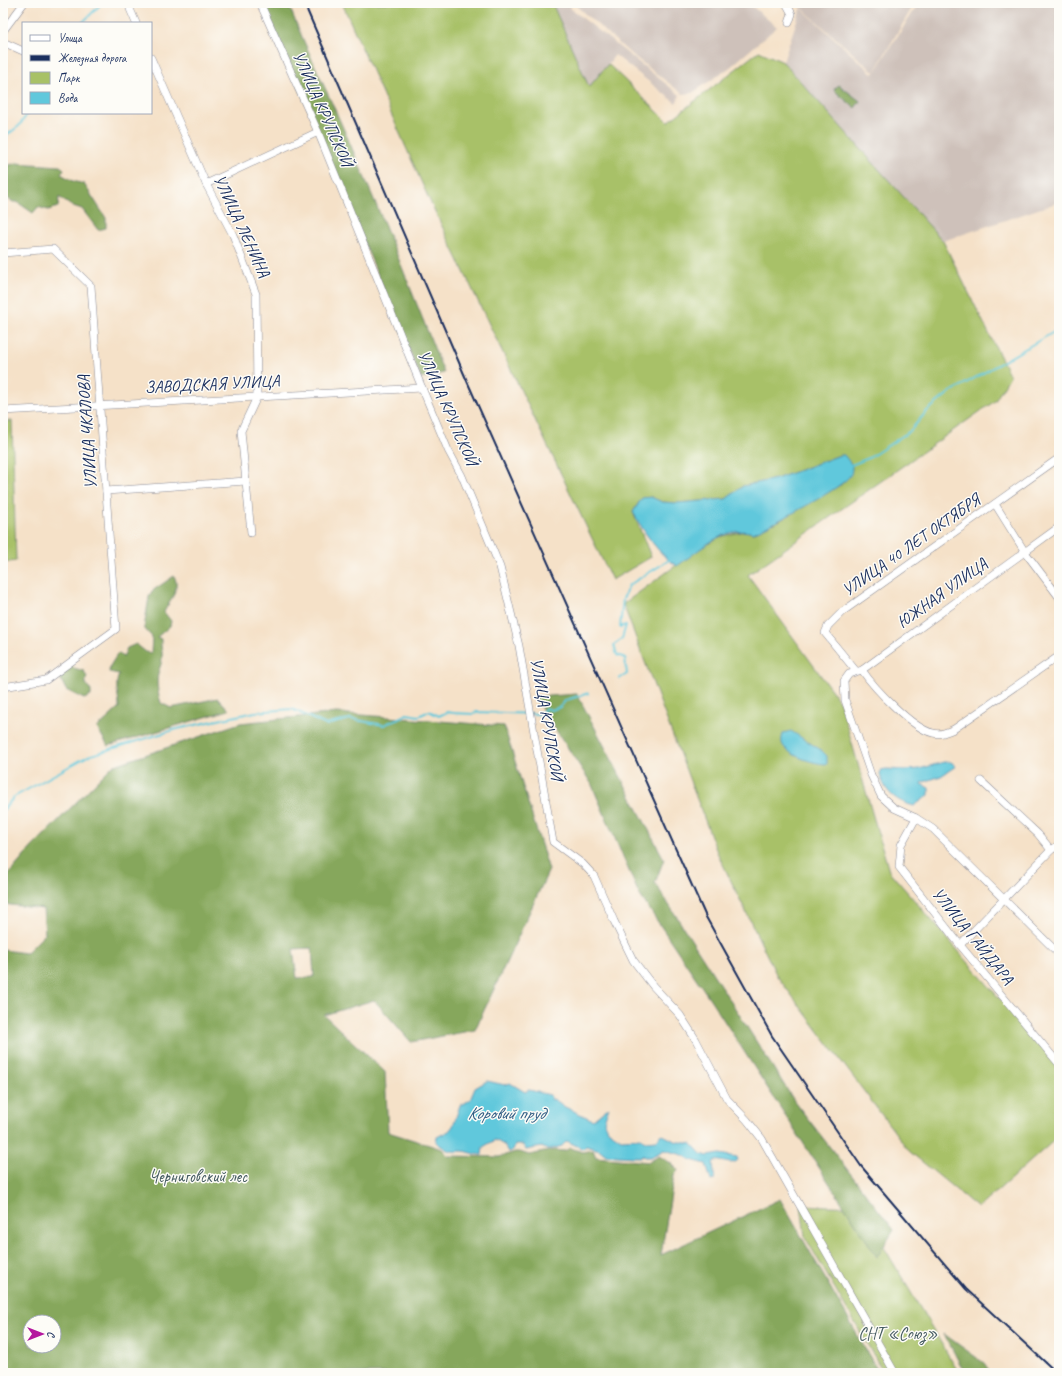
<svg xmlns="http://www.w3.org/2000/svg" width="1062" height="1376" font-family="Caveat,sans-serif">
<rect width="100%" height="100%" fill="#fdfcf7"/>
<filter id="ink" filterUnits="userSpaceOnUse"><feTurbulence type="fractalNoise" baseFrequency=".025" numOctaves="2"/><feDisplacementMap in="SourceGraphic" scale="8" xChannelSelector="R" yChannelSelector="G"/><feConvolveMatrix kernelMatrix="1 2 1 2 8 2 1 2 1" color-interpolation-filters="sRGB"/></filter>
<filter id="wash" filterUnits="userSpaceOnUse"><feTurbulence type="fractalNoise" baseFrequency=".012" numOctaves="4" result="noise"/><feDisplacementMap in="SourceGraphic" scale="16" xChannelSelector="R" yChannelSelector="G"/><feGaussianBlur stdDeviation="0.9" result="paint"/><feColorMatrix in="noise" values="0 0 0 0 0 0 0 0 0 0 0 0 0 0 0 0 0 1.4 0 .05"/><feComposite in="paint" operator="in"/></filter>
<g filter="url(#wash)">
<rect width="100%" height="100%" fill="#f5e1c8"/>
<g fill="#cec1ba">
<path d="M552,3H573L570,8L680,95L676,103L615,55L589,88Z"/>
<path d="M576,3H748L777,27L728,69L692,93L683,94L631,54L575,5Z"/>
<path d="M796,3H915L874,72Z"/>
<path d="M919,3H1059V202L943,241L783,62L801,8L873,74Z"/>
</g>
<g fill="#a8c167" stroke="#627862">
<path d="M342,3H552L589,87L608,64L668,122L759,51L783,62L943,241L1010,376L995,401L748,575L840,702L889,871L1059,1067V1136L978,1208L909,1151L777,976L717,852L623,604L693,553L719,537L746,531L753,533L779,521L842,484L840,455L776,479L743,486L726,499L677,503L662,502L651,497L639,502L633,512L651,557L612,580L428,197Z"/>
<path d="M3,421H12L16,561L3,563Z"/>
<path d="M801,1205L860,1207L959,1373H884L805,1237Z"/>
</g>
<g fill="#86a75c" stroke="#506b5d" fill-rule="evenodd">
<path d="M264,3H288C308,54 333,103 354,153C386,226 415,299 444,373L421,378Z"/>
<path d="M839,85L860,101L855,108L836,92L834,89Z"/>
<path d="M16,163L60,166L64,169L61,174L73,181L84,184L106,218V228L98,230L82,209L70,205L59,197L58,207L48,210L38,207L33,213L17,202H13L3,195V167Z"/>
<path d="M174,576C181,589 169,602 164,612L171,621L170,626L157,637L161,639C160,646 163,651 162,658C162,664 159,668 158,674C156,684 158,693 161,703L171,708L218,698L229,710L108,746L97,728L119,708C119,694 114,687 119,674L109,672L110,666L118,653L123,657L127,648L136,644L146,652L151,653L152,637L144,628L149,597L152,591Z"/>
<path d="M71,665L74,668L84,671L87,677L85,682L91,691V696L84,699L66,690L58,674Z"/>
<path d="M577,694L664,859L655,883L795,1102L894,1230L877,1257L712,1002L639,894L591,783L534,697Z"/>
<path d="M336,713L504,726L549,870L475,1030L411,1042L374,1000L324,1015L385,1072L388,1132L442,1149L448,1156L499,1157L515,1152H520L529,1155L554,1150L564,1151L571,1148L582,1152L593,1150L596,1157L649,1162L659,1156L671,1163L678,1170L674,1176L661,1255L780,1199L879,1373H3V950L26,953L45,934L43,909L3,904V881L32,847L112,766L240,723ZM312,948L314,977L297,978L293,949ZM30,1322H54V1346H30Z"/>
<path d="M944,1334L984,1363L991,1373H965Z"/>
</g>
<g fill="#60c8dc" stroke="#3e7c9d">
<path d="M840,455H844L852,465C852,467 852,472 851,474C846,487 769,526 753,533C725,524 698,552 677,566C658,554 643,531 633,512L642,498L651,497L662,502L677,503L726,499L743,486L776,479Z"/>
<path d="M791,731L821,750L827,756V764C815,764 793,757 785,748C780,743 782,738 783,733Z"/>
<path d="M944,762H951L956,766L941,776L921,783V784L929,788V795L914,806C896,801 885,793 880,774L881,770L886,769L906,770L919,769Z"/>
<path d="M487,1081L505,1085L510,1083L525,1092L529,1090L550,1095L552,1100L554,1099L565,1107L593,1120L609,1107L604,1121L608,1130L621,1139L641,1138L645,1141L657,1140L661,1134L675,1141L692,1144L701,1154L708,1156L720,1154L737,1157L738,1160C730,1167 723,1159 714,1161C712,1165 715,1173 714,1180L711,1181L706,1164L691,1160L683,1155L664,1150L651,1157H644L643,1155L642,1157C629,1157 618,1156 606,1155L600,1150L586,1146L583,1149L567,1141L562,1146L547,1150L542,1147L526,1150L523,1145H515L513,1150L508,1152L504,1145L495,1140L483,1147L482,1155C475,1155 468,1151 462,1151C448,1152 448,1151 436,1142L437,1137L449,1131L453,1126L460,1105L470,1100L475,1088Z"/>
</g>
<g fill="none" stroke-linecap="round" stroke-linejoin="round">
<g stroke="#60c8dc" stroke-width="2">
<path d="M82,23L102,3"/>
<path d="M3,138L19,126L28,113"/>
<path d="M851,465L869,458L910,431L927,411L949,393L1059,329"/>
<path d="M619,679L627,674L625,658L617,655L614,645L622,639L626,625L620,627L623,599L629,585L671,559"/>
<path d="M3,810L14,797L88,756L177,729L255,712L292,709L326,725L350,719L384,725L407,714L419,716L429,711L439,716L447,712C456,714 464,713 473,714L476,712L540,714L546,708L551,710L560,707L566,700L589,693"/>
</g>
</g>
</g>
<g filter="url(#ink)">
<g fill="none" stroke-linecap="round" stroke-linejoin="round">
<g stroke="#888893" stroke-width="8">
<g id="minor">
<path d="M260,3L318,132L422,388L448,450L462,476L500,567L519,646L553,842L583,864L594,876L614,921L633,960L653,986L680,1015L696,1040L727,1099L747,1120L762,1139L895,1373"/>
<path d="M786,3L792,14L789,23"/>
<path d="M130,9L136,23"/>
<path d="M3,31L24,3"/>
<path d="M3,42L23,51"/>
<path d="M151,58L206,184L233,235L256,294L257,397L241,431L251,533"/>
<path d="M206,184L318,132"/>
<path d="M3,253L53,249L91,286L116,629L46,680L3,687"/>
<path d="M3,411L422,388"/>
<path d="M106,491L246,481"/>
<path d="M995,504L1025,552L1059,597"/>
<path d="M1059,527L862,670L849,674L844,681L845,700L871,775L881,796L894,808L916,818L933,829L1059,954"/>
<path d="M862,670C874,688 913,729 933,733C941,735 947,732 954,729L1059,656"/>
<path d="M856,671L825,633L828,626L842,612L1059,458"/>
<path d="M981,781L1038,834L1051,850"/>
<path d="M916,818L901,845L899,867L960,945L1059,1064"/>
<path d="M960,945L1051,850L1059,845"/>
</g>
</g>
<use href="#minor" stroke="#fff" stroke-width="7"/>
<path stroke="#1b2f5e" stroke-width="2" d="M304,3L467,381L706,917L772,1036L861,1166L966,1289L1057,1373"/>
</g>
</g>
<g text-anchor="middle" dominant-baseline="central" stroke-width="3" stroke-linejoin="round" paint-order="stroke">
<g font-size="17" fill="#1b2f5e" stroke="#fdfcf7">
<text transform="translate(323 109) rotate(66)">УЛИЦА КРУПСКОЙ</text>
<text transform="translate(242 226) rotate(65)">УЛИЦА ЛЕНИНА</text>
<text transform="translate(212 384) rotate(-3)">ЗАВОДСКАЯ УЛИЦА</text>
<text transform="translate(448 408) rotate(66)">УЛИЦА КРУПСКОЙ</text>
<text transform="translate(87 432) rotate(-94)">УЛИЦА ЧКАЛОВА</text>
<text transform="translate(911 545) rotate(-35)">УЛИЦА 40 ЛЕТ ОКТЯБРЯ</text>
<text transform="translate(942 593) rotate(-36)">ЮЖНАЯ УЛИЦА</text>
<text transform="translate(547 719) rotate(80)">УЛИЦА КРУПСКОЙ</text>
<text transform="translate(973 936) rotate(51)">УЛИЦА ГАЙДАРА</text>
</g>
<g font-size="17" fill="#455b61" stroke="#fdfcf7">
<text x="198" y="1176">Черниговский лес</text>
<text x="898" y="1333">СНТ «Союз»</text>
</g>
<g font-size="18" font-style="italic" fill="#305d84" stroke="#fdfcf7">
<text x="506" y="1113">Коровий пруд</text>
</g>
</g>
<rect width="1062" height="1376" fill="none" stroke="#fdfcf7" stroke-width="16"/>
<rect x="22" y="22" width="130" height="92" fill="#fdfcf7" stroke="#a3aaba"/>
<rect x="30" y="35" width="20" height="6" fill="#ffffff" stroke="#a3aaba"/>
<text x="58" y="42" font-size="12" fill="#1b2f5e">Улица</text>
<rect x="30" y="55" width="20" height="6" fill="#1b2f5e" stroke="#a3aaba"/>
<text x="58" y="62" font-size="12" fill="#1b2f5e">Железная дорога</text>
<rect x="30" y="72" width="20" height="12" fill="#a8c167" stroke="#a3aaba"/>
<text x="58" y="82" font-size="12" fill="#1b2f5e">Парк</text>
<rect x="30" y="92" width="20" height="12" fill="#60c8dc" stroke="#a3aaba"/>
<text x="58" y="102" font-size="12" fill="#1b2f5e">Вода</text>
<g transform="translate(42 1334) rotate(90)"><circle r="19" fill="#fdfcf7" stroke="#a3aaba"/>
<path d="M0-3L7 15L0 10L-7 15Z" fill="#b5179e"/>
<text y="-6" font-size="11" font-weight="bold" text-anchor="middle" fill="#1b2f5e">С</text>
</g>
</svg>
